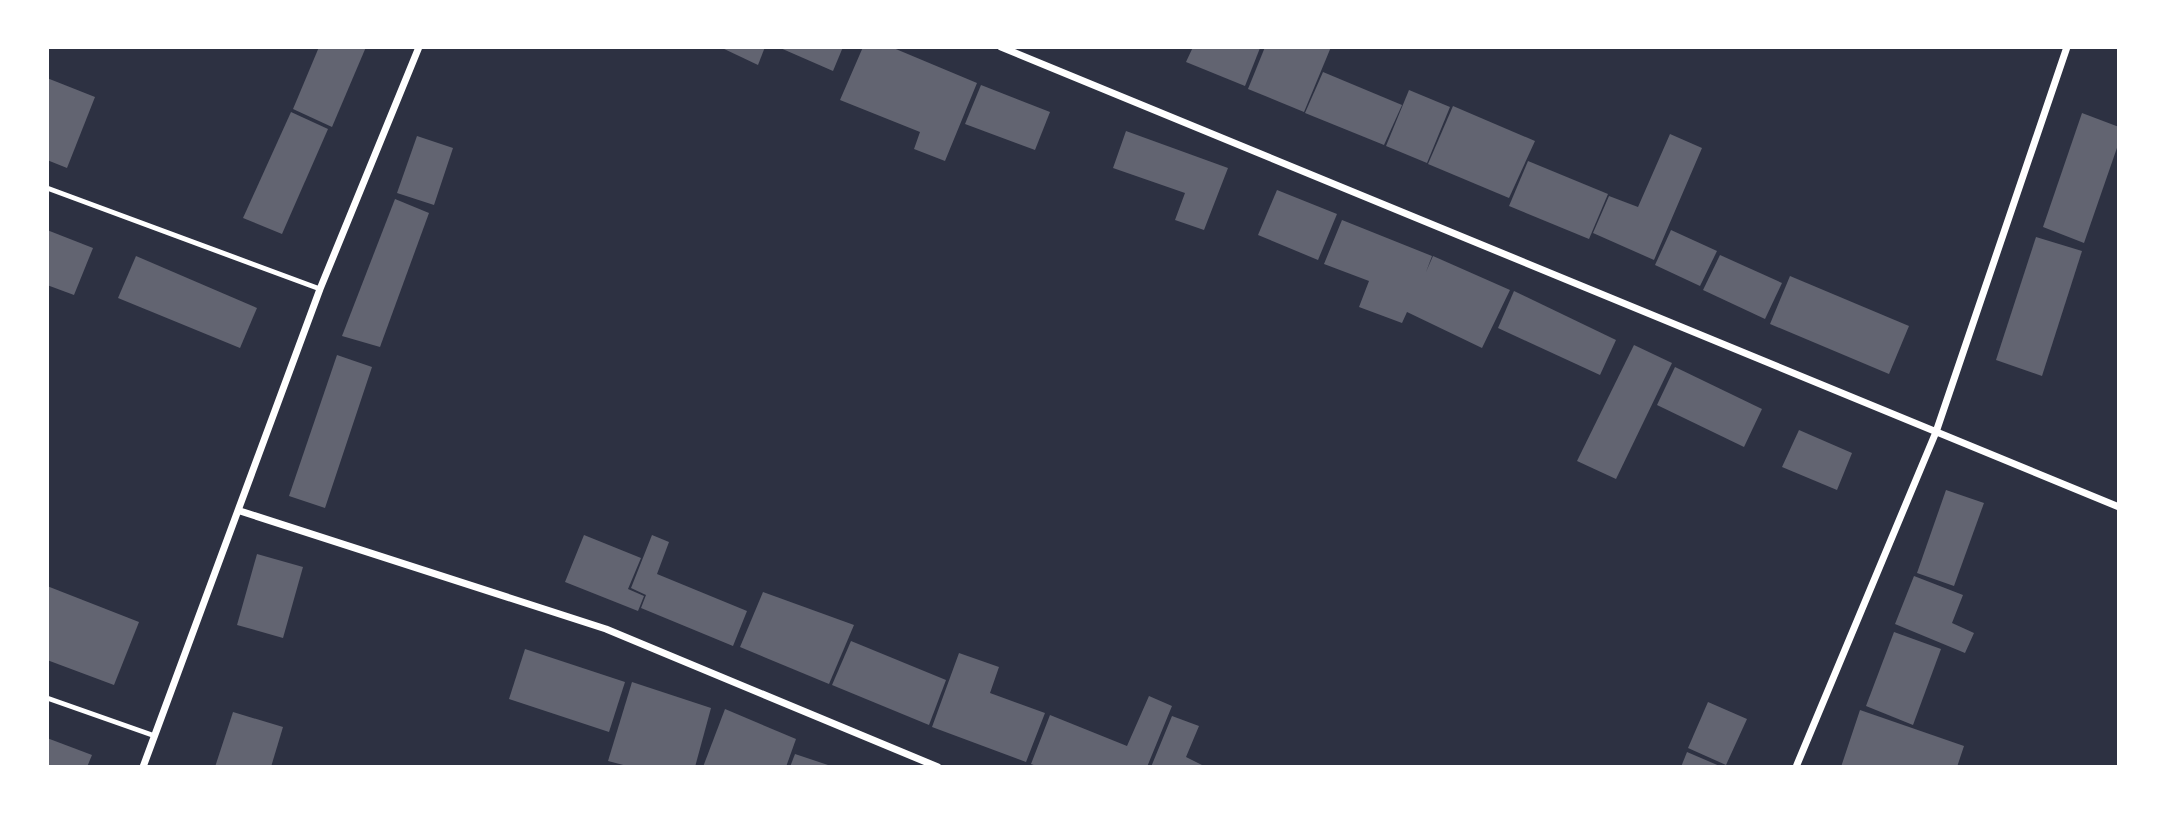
<svg xmlns="http://www.w3.org/2000/svg" width="2166" height="814" font-family="Barlow,sans-serif">
<rect width="100%" height="100%" fill="#2d3142"/>
<g fill="#626471">
<path d="M319,47H366L332,127L293,109Z"/>
<path d="M720,47H765L758,65Z"/>
<path d="M778,47H843L833,71Z"/>
<path d="M863,47H891L977,83L945,161L914,149L920,132L840,100Z"/>
<path d="M1193,47H1258L1260,48L1245,86L1186,62Z"/>
<path d="M1265,47H1331L1304,112L1248,89Z"/>
<path d="M1323,72L1402,105L1384,145L1305,113Z"/>
<path d="M47,78L95,97L67,168L47,160Z"/>
<path d="M981,85L1050,112L1035,150L965,124Z"/>
<path d="M1409,90L1450,107L1427,163L1386,146Z"/>
<path d="M1453,106L1535,141L1509,198L1428,164Z"/>
<path d="M291,112L328,129L282,234L243,218Z"/>
<path d="M2082,113L2119,127V142L2084,243L2043,227Z"/>
<path d="M1126,131L1228,168L1204,230L1175,220L1185,193L1113,168Z"/>
<path d="M1670,134L1702,148L1654,260L1593,233L1609,196L1638,207Z"/>
<path d="M417,136L453,148L434,205L397,193Z"/>
<path d="M1528,161L1608,194L1589,239L1509,206Z"/>
<path d="M1277,190L1337,214L1318,260L1258,235Z"/>
<path d="M395,199L429,213L380,347L342,336Z"/>
<path d="M1342,220L1432,256L1426,272L1433,256L1510,290L1482,348L1407,312L1402,323L1359,307L1369,281L1324,264Z"/>
<path d="M47,230L93,248L74,295L47,285Z"/>
<path d="M1671,230L1717,251L1700,286L1655,265Z"/>
<path d="M2036,237L2082,251L2042,376L1996,360Z"/>
<path d="M1720,255L1782,283L1765,319L1703,290Z"/>
<path d="M136,256L257,308L240,348L118,298Z"/>
<path d="M1790,276L1909,326L1889,374L1770,324Z"/>
<path d="M1514,291L1616,340L1600,375L1498,328Z"/>
<path d="M1634,345L1672,363L1616,479L1577,461Z"/>
<path d="M337,355L372,367L325,508L289,496Z"/>
<path d="M1675,367L1762,409L1744,447L1657,405Z"/>
<path d="M1799,430L1852,453L1837,490L1782,467Z"/>
<path d="M1946,490L1984,503L1954,586L1917,573Z"/>
<path d="M584,535L641,558L628,589L644,596L638,611L565,582Z"/>
<path d="M652,535L669,542L657,574L747,611L733,646L641,608L646,595L631,588Z"/>
<path d="M257,554L303,567L283,638L237,625Z"/>
<path d="M1914,576L1963,595L1952,623L1974,633L1965,653L1895,624Z"/>
<path d="M47,586L139,622L114,685L47,660Z"/>
<path d="M763,592L854,625L829,684L740,647Z"/>
<path d="M1894,632L1941,649L1913,725L1866,706Z"/>
<path d="M851,641L946,680L929,725L832,685Z"/>
<path d="M525,649L625,682L609,732L509,699Z"/>
<path d="M959,653L999,667L990,693L1045,713L1026,762L932,727Z"/>
<path d="M632,682L711,708L695,767H631L608,761Z"/>
<path d="M1149,696L1172,706L1147,767H1039L1031,764L1050,715L1127,746Z"/>
<path d="M1708,702L1747,719L1726,765L1688,748Z"/>
<path d="M725,709L796,739L786,767H703Z"/>
<path d="M1860,710L1964,746L1957,767H1841Z"/>
<path d="M233,712L283,727L271,767H215Z"/>
<path d="M1172,716L1199,726L1186,757L1206,767H1151Z"/>
<path d="M47,738L92,755L87,767H47Z"/>
<path d="M1687,752L1722,767H1681Z"/>
<path d="M795,754L831,766V767H790Z"/>
</g>
<g fill="none" stroke-linecap="round" stroke-linejoin="round">
<g stroke="#fff" stroke-width="5">
<path d="M47,188L320,289"/>
<path d="M47,698L155,736"/>
</g>
<g stroke="#fff" stroke-width="7">
<path d="M1001,47L2119,507"/>
<path d="M240,511L606,629L938,767"/>
<path d="M143,767L320,289L419,47"/>
<path d="M1796,767L1936,432L2067,47"/>
</g>
</g>
<rect width="2166" height="814" fill="none" stroke="#ffffff" stroke-width="98"/>
</svg>
